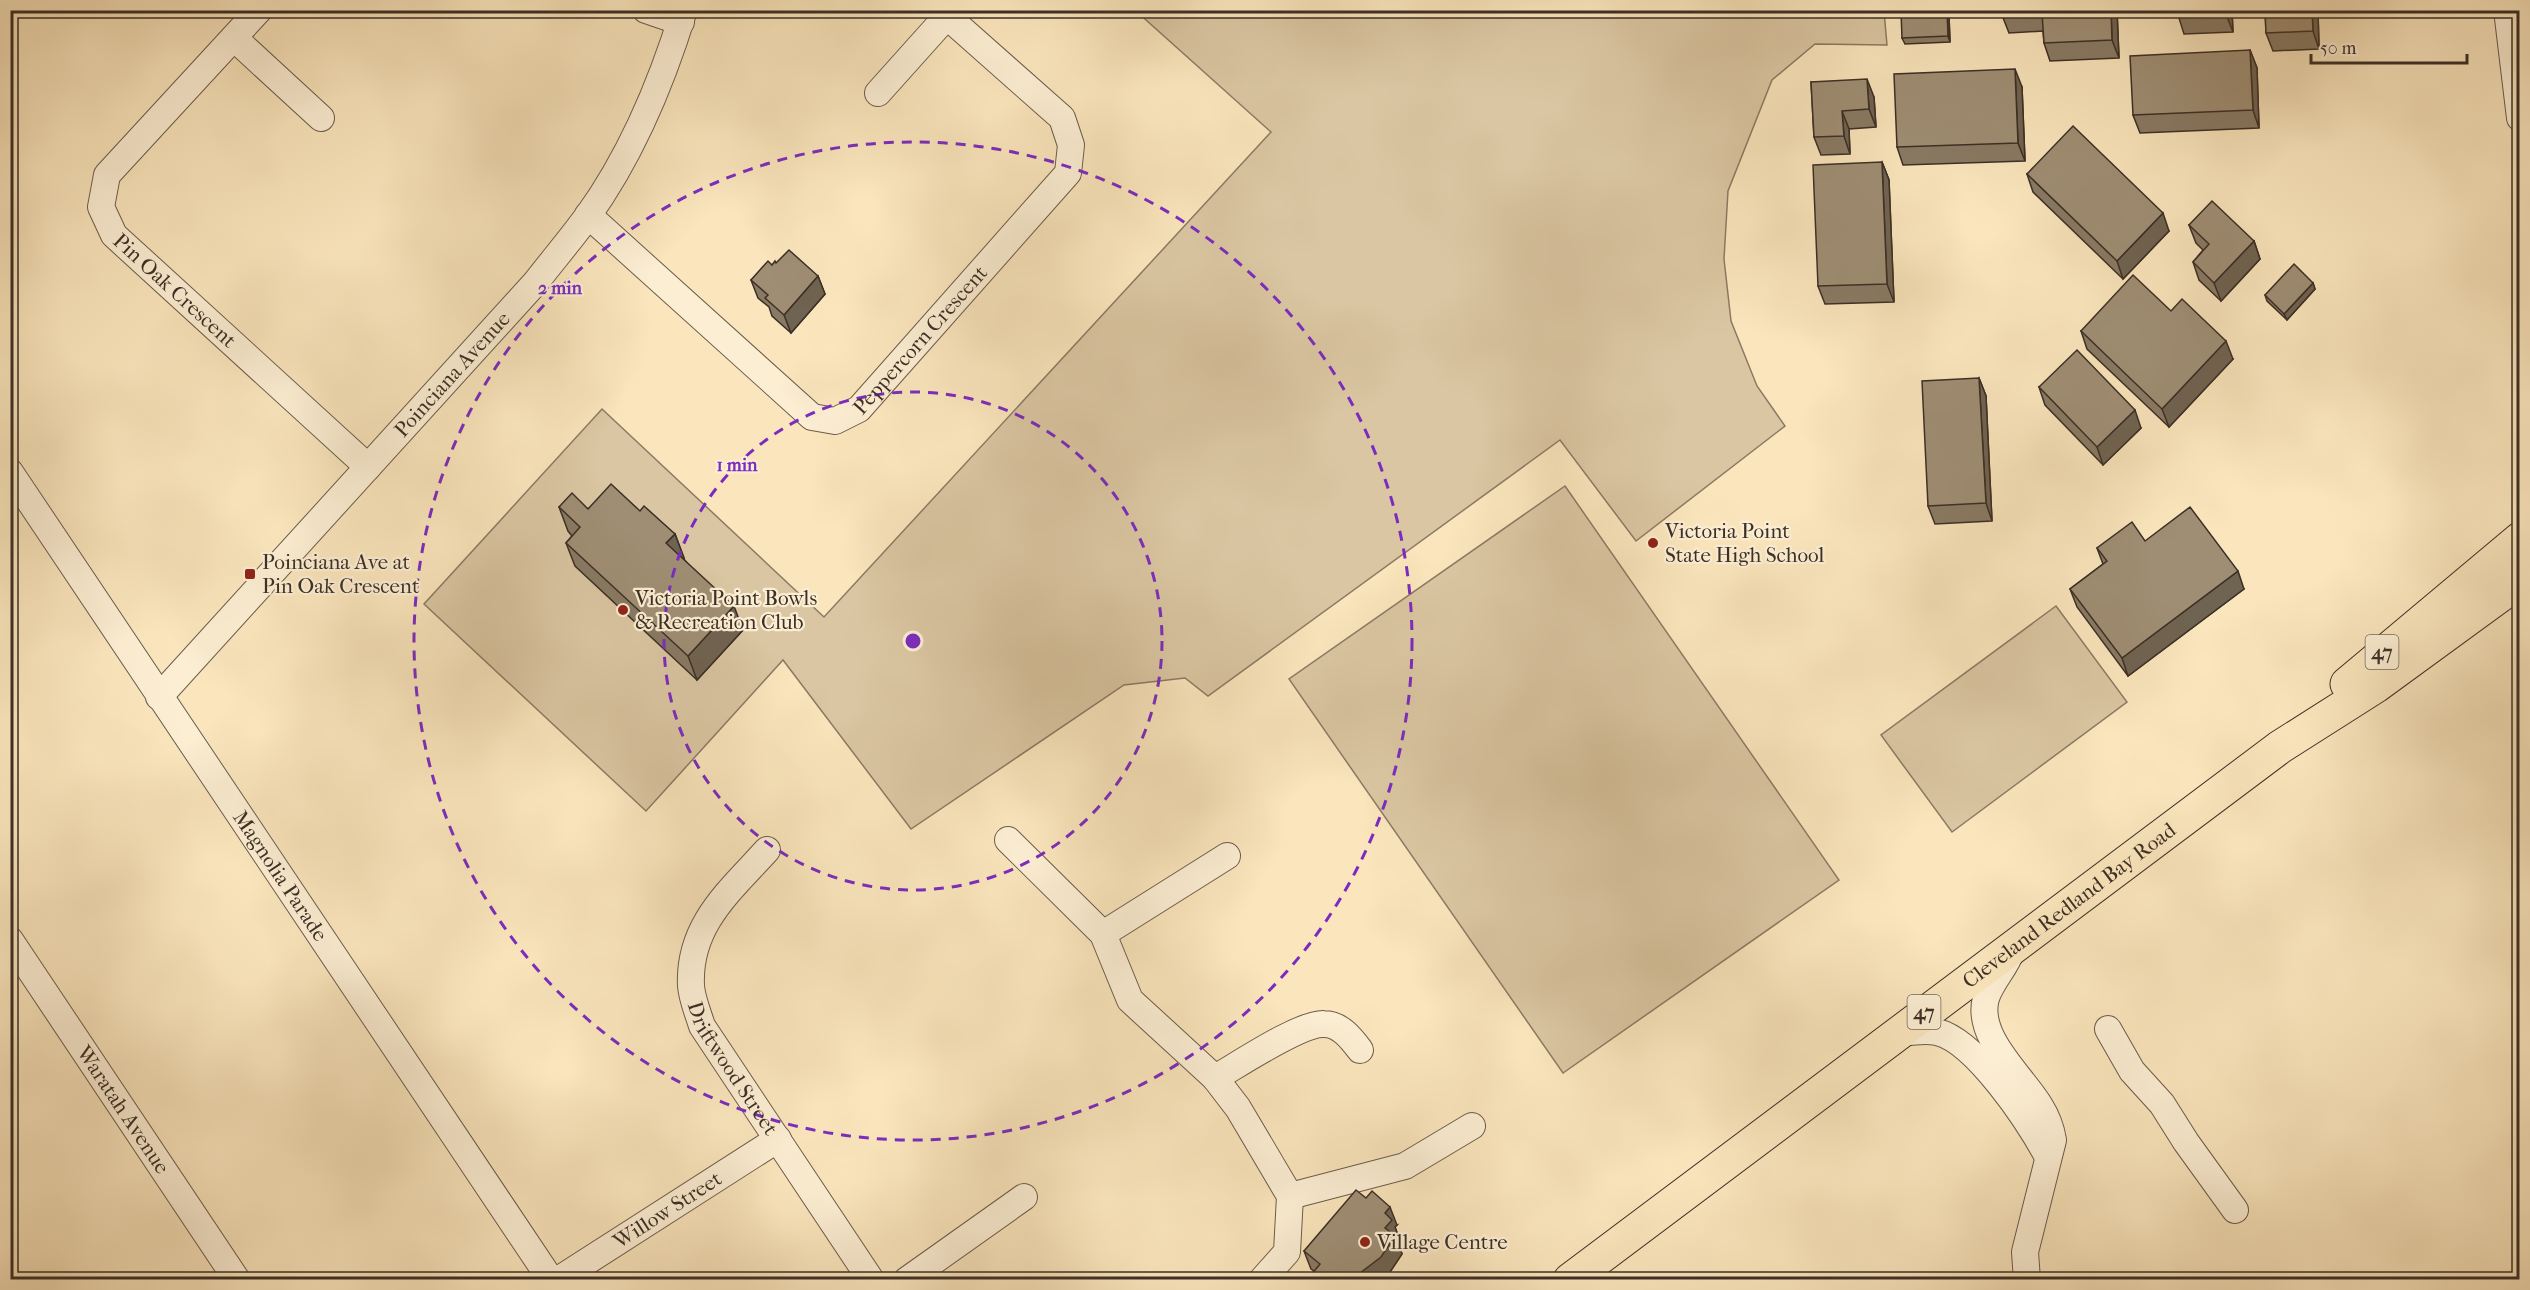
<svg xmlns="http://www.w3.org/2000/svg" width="2530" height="1290" font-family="'IM FELL French Canon',serif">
<rect width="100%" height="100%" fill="#fae5bc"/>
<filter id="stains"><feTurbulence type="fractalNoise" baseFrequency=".00333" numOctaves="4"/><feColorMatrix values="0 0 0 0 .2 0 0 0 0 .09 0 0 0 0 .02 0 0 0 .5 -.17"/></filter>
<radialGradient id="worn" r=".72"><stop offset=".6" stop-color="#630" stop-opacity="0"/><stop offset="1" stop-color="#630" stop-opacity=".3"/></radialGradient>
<g fill="#dac6a2" stroke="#8b7a64" stroke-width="1.5">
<path d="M1136,11H1884L1887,45L1815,44L1772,80L1728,191L1724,259L1731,321L1757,386L1785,426L1636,541L1560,440L1208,696L1185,678L1124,685L911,829L783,660L646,811L424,604L602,409L824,617L1271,132Z"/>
<path d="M1565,486L1839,880L1563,1073L1289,679Z"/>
<path d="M2056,606L2127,702L1952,832L1881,735Z"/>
</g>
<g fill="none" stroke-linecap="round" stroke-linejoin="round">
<g stroke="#6c5c4c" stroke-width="28">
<g id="minor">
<path id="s1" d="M259,10L107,175L101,207L114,235L368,467"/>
<path d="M646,10L681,22"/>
<path d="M2507,10L2520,118"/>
<path d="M234,38L321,118"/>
<path d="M878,93L947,16"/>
<path id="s2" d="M588,215L812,417L835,421L859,409L1068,173L1071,145L1062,118L940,10"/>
<path id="s3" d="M10,472L551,1280"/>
<path id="s4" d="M159,697L536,282C553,260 571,239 587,217C631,156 662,82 684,10"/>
<path d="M1008,840L1103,934L1130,1000L1215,1078L1238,1108L1290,1196L1287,1252L1262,1280"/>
<path id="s5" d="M767,850C730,891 688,925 691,986C692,999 698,1013 702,1026L871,1280"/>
<path d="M1103,934L1227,856"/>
<path id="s6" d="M10,940L237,1280"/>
<path d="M2012,950C2006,967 1991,982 1986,998C1975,1037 2022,1076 2040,1106C2047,1117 2051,1128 2053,1140L2025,1252L2027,1280"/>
<path d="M2108,1029L2132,1071L2162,1104L2186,1142L2235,1210"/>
<path d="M1896,1034C1910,1032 1923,1029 1937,1032C1976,1041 2029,1122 2048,1157"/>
<path d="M1215,1078C1238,1065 1300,1023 1324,1024C1340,1024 1351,1038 1360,1050"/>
<path d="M1290,1196L1405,1166L1472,1126"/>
<path id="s7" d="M558,1280L778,1139"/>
<path d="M907,1280L1024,1197"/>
</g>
</g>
<g stroke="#3c2f26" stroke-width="35">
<g id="highway">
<path d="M2347,684L2520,539"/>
<path id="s8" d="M1570,1280L2280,747L2376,686L2520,581"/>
</g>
</g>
<use href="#minor" stroke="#fceed3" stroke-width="26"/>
<use href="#highway" stroke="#fae5bc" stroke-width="33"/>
</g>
<g fill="#897a64" stroke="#3c2f26" stroke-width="1.5">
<path d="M1947,10L1949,16L1950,42L1905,44L1902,38Z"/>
<path d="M2002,10H2117L2119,58L2050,61L2044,43L2043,31L2009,33L2002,15Z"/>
<path d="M2176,10H2240L2232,11L2233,32L2184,34L2178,15V12H2177Z"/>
<path d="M2265,10H2318L2319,49L2273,51L2266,33Z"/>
<path d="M2250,50L2257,68L2259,128L2140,133L2133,115Z"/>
<path d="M1811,82L1874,97L1876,127L1849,129L1850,154L1821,155L1814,137Z"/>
<path d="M2022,87L2025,161L1903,165L1897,147Z"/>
<path d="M1882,162L1889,180L1894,302L1825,304L1818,286Z"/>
<path d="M2027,174L2169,231L2123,279L2033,192Z"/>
<path d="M2189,225L2254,241L2260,259L2221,301L2199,280L2193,262L2203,250L2196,243Z"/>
<path d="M776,263L818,276L825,294L791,333L772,316L769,307L758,298L751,280L772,265Z"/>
<path d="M2313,283L2315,289L2287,320L2267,301L2265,295Z"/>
<path d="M2081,331L2233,359L2169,427L2087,349Z"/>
<path d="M1979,378L1986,396L1992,521L1935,524L1928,506Z"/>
<path d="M2039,387L2141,428L2103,465L2045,405Z"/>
<path d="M559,507L640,511L675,534L684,558H683L743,630L697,680L575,566L566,543L572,536L568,531Z"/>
<path d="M2145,541L2244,589L2128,676L2077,607L2070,589L2103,564L2097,548Z"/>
<path d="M1397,1225L1395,1227L1399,1238L1397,1240L1402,1254L1388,1275L1381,1280H1307L1314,1271L1311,1269L1304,1251Z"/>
</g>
<g fill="#6f6351" stroke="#3c2f26" stroke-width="1.5">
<path d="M1947,10L1949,16L1950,42L1948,36Z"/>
<path d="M2111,10H2117L2119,58L2112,40Z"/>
<path d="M2226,10L2232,11L2233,32L2226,14Z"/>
<path d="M2312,10H2318L2319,49L2313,31Z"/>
<path d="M2250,50L2257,68L2259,128L2253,110Z"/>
<path d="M2015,69L2022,87L2025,161L2018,143Z"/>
<path d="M1867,79L1874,97L1876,127L1869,109Z"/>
<path d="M1842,111L1849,129L1850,154L1844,136Z"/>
<path d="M1882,162L1889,180L1894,302L1887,284Z"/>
<path d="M2163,213L2169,231L2123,279L2117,261Z"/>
<path d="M2254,241L2260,259L2221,301L2214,283Z"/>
<path d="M818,276L825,294L791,333L784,315Z"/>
<path d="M2313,283L2315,289L2287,320L2284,314Z"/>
<path d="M2226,341L2233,359L2169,427L2162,409Z"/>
<path d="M1979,378L1986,396L1992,521L1986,503Z"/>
<path d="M2135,410L2141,428L2103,465L2097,447Z"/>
<path d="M675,534L684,558L675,567L666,543Z"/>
<path d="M2238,571L2244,589L2128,676L2122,658Z"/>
<path d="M734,606L743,630L697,680L688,656Z"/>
<path d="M1390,1207L1397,1225L1395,1227L1399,1238L1397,1240L1402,1254L1388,1275L1381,1280H1351L1385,1228V1213Z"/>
</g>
<g fill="#9f8e74" stroke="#3c2f26" stroke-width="1.5">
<path d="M1947,10L1948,36L1902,38L1901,12Z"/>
<path d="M2002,10H2111L2112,40L2044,43L2042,13L2002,15Z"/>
<path d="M2178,10H2226V14L2178,15Z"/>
<path d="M2265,10H2312L2313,31L2266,33Z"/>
<path d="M2250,50L2253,110L2133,115L2130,56Z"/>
<path d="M2015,69L2018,143L1897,147L1894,74Z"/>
<path d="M1867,79L1869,109L1842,111L1844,136L1814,137L1811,82Z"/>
<path d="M2073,126L2163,213L2117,261L2027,174Z"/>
<path d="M1882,162L1887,284L1818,286L1813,165Z"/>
<path d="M2212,201L2254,241L2214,283L2193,262L2209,244L2189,225Z"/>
<path d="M789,250L818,276L784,315L765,298L768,295L751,280L768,261L772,265L775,261L776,263Z"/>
<path d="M2294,264L2313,283L2284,314L2265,295Z"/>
<path d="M2133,275L2171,311L2182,299L2226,341L2162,409L2081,331Z"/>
<path d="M2077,350L2135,410L2097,447L2039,387Z"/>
<path d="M1979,378L1986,503L1928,506L1922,381Z"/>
<path d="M611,484L640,511L644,506L675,534L666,543L734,606L688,656L566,543L580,527L559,507L572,493L588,509Z"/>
<path d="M2190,507L2238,571L2122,658L2070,589L2107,561L2097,548L2132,522L2145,541Z"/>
<path d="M1356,1190L1366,1198L1372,1191L1390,1207L1385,1213L1392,1220L1385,1228L1395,1236L1381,1257L1351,1280H1307L1320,1264L1304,1251Z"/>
</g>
<g fill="none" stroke="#7b2cbf" stroke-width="3" stroke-dasharray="10 8">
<circle cx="913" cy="641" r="249"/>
<circle cx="913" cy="641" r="499"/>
</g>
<g fill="#8f2418" stroke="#fceed3" stroke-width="2">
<circle cx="1653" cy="543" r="6"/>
<rect x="244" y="568" width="12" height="12" rx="3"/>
<circle cx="623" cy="610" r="6"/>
<circle cx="1365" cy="1242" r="6"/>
</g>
<g text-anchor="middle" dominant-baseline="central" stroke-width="4.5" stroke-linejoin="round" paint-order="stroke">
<g fill="#fceed3" stroke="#76685a" stroke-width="1.5">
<rect x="2365.5" y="635" width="33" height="34" rx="4.5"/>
<rect x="1907.5" y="995" width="33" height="34" rx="4.5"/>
</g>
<g font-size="20" font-weight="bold" fill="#3c2f26">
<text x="2382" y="652">47</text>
<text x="1924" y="1012">47</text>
</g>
<g font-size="21" fill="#3c2f26" stroke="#fceed3">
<text stroke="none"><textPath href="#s1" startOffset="370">Pin Oak Crescent</textPath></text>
<text stroke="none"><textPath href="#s2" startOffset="444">Peppercorn Crescent</textPath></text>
<text stroke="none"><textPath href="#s4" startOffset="436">Poinciana Avenue</textPath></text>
<text stroke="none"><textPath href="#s3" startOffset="486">Magnolia Parade</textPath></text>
<text stroke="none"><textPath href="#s8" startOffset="624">Cleveland Redland Bay Road</textPath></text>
<text stroke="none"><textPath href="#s5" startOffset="254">Driftwood Street</textPath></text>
<text stroke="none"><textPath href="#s6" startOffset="204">Waratah Avenue</textPath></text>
<text stroke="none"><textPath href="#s7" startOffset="130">Willow Street</textPath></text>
</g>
<g font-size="21" fill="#3c2f26" stroke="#fceed3" text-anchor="start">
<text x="1665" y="531">Victoria Point<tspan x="1665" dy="24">State High School</tspan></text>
<text x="262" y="562">Poinciana Ave at<tspan x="262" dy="24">Pin Oak Crescent</tspan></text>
<text x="635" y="598">Victoria Point Bowls<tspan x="635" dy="24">&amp; Recreation Club</tspan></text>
<text x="1377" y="1242">Village Centre</text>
</g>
</g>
<circle cx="913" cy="641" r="9" fill="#7b2cbf" stroke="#fceed3" stroke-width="3"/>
<g font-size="18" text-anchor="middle" font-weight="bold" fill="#7b2cbf" stroke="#fceed3" stroke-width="4.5" stroke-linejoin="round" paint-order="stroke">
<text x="560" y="294">2 min</text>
<text x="737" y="471">1 min</text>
</g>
<rect width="2530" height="1290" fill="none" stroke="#fae5bc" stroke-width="36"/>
<rect x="12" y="12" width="2506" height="1266" fill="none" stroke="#3c2f26" stroke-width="3"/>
<rect x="18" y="18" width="2494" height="1254" fill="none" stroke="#3c2f26" stroke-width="1.5"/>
<path d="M2311 54v9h156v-9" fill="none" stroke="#3c2f26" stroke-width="3"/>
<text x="2320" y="54" font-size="18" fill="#3c2f26" stroke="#fceed3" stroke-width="4.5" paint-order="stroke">50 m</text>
<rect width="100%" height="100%" filter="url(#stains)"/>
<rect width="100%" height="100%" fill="url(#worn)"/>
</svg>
